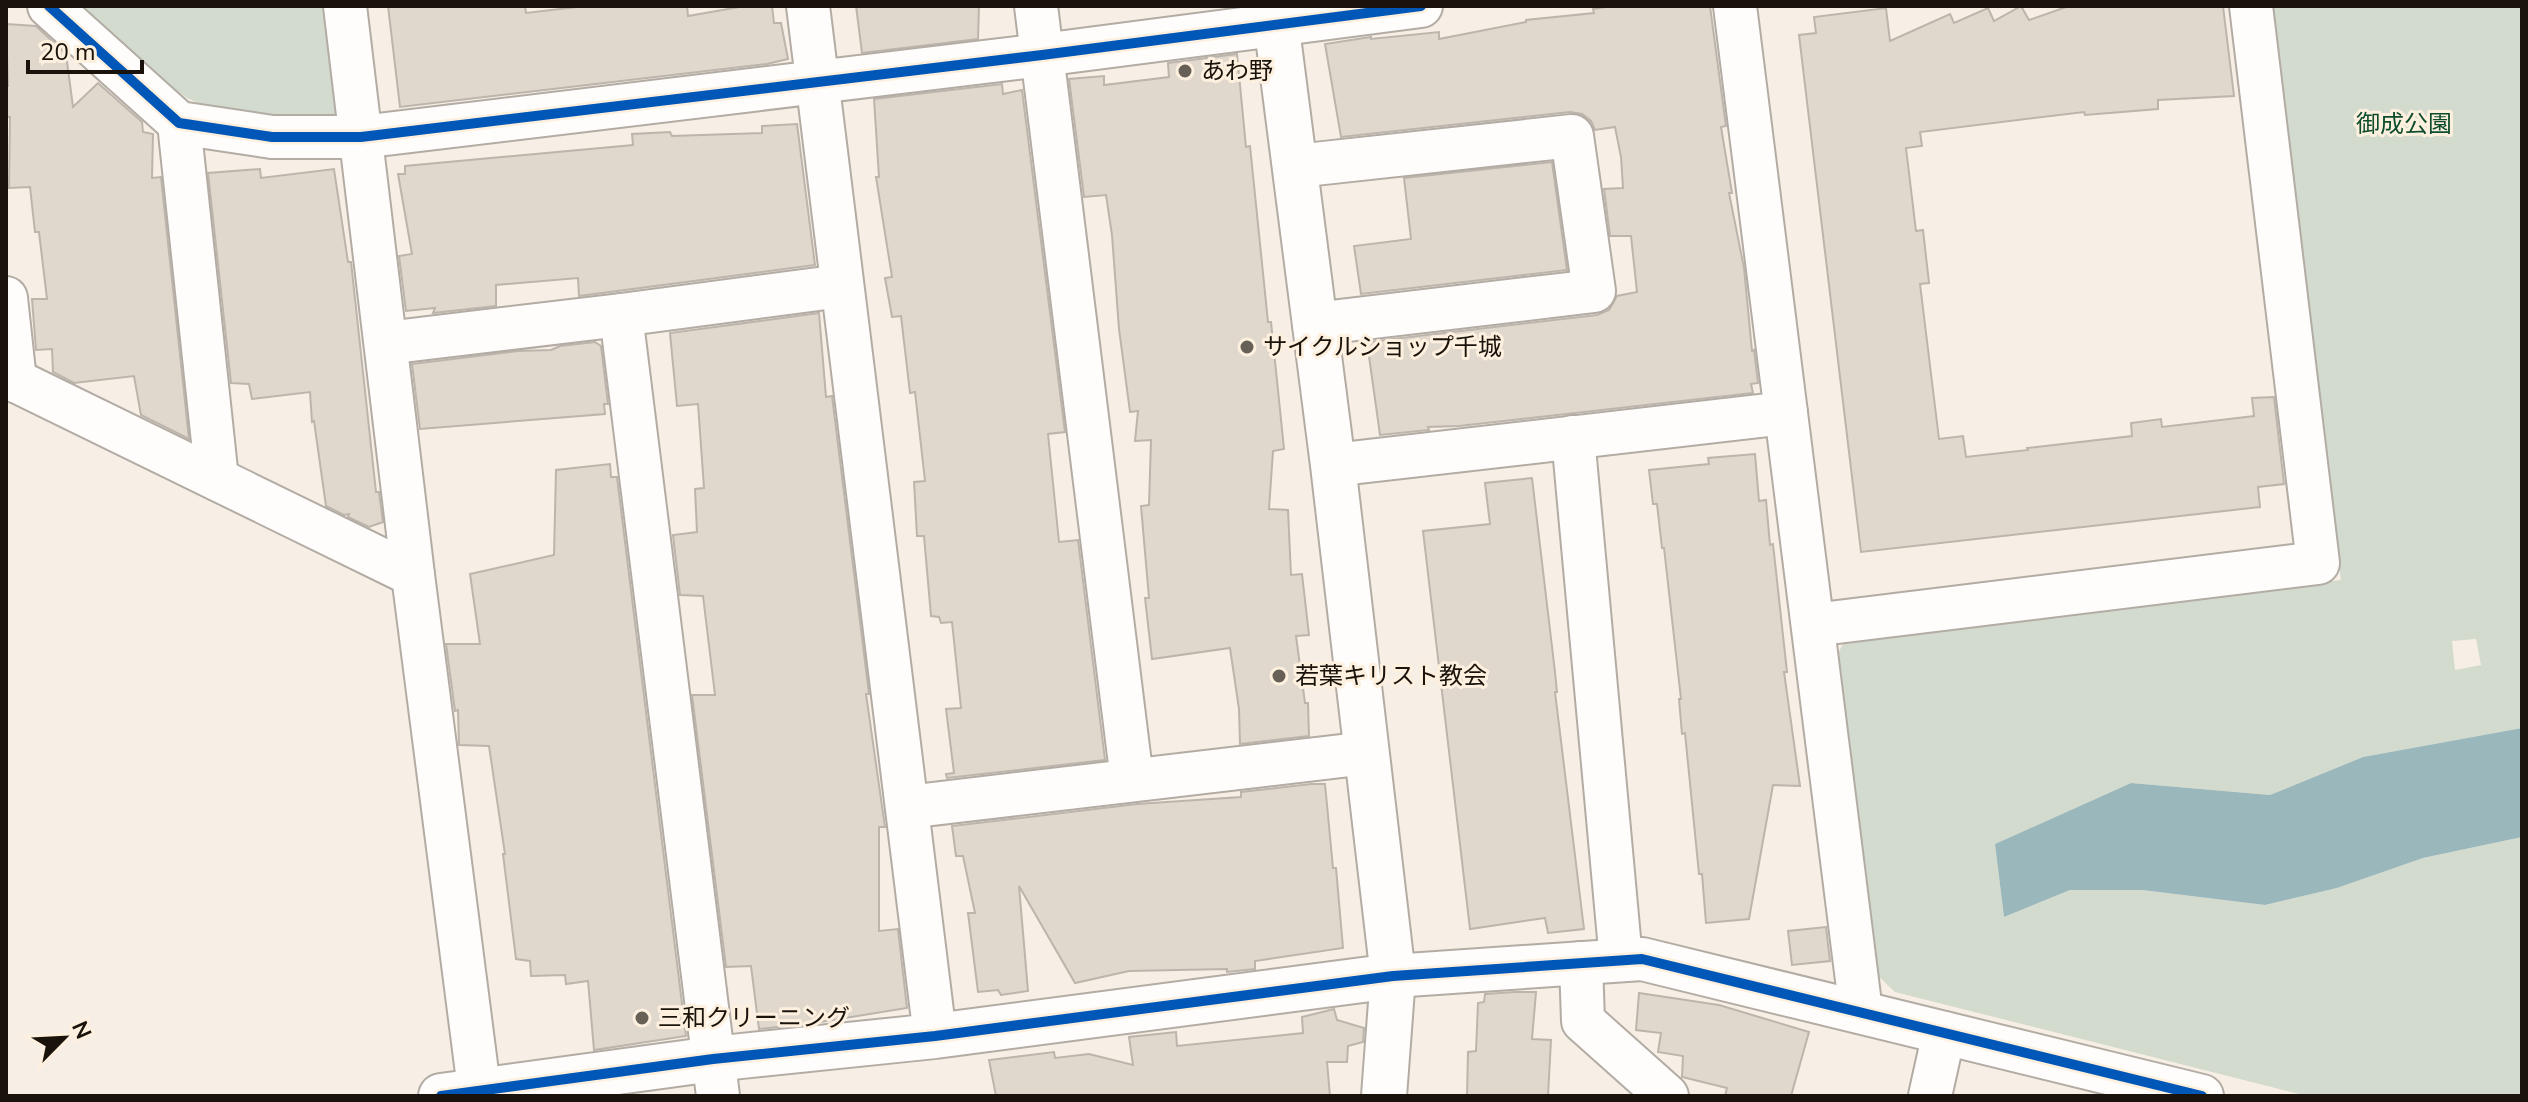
<svg xmlns="http://www.w3.org/2000/svg" width="2528" height="1102" font-family="'Nunito Sans','Noto Sans JP',sans-serif">
<rect width="100%" height="100%" fill="#f7efe5"/>
<g fill="#d3dbce" fill-rule="evenodd">
<path d="M81,6H324L337,112L328,125L231,117L187,98L155,75Z"/>
<path d="M2271,6H2522V728L2363,757L2270,795L2131,783L1995,844L2004,917L2070,890H2142L2265,905L2337,888L2423,858L2522,837V1096H2307L1895,992L1877,975L1837,655L1843,644L2341,580ZM2476,639L2481,665L2455,670L2452,641Z"/>
</g>
<path fill="#9ab7bc" d="M2522,728V837L2423,858L2337,888L2265,905L2142,890H2070L2004,917L1995,844L2131,783L2270,795L2363,757Z"/>
<g fill="#e0d8cd" stroke="#bbb5ac" stroke-width="2">
<path d="M388,6H525L526,13L586,6H687L688,16L745,6H772L774,23H781L788,59L767,64L400,107Z"/>
<path d="M856,6H979L978,39L862,53Z"/>
<path d="M1612,6H1710L1726,126L1721,127L1732,193H1729L1744,268L1752,351L1754,350L1758,383L1751,384L1753,393L1459,426L1428,427L1429,430L1380,435L1367,342L1597,315L1609,310L1617,296L1637,292L1631,236H1610L1604,189L1623,188L1621,157L1615,127L1595,130L1591,121L1582,114L1570,112L1341,137L1325,44L1371,37V39L1439,32V39L1526,22V20L1594,13L1593,9Z"/>
<path d="M2021,6L2029,20L2069,6H2223L2234,96L2158,100V109L2085,115L2084,112L1920,132L1922,146L1906,148L1916,231L1923,230L1929,283L1920,284L1939,439L1963,436L1966,457L2028,450L2027,448L2132,436L2131,423L2161,419L2162,427L2254,416L2252,398L2274,397L2284,484L2258,487L2260,507L1861,552L1799,35L1816,33L1814,17L1886,8L1890,41L1950,14L1954,23L1988,8L1994,21Z"/>
<path d="M6,24L36,26L66,54L73,107L98,83L142,122L143,132L153,134L152,178L161,177L189,439L141,415L134,376L74,383L53,372L52,349L36,350L32,299H47L39,232H35L30,187L9,188L10,117H6V86H8Z"/>
<path d="M1237,54L1246,147L1250,146L1268,322H1271L1284,449L1273,451L1269,509L1288,510L1291,575L1302,574L1309,635L1296,636L1305,703H1308L1309,736L1240,744L1239,709L1230,648L1152,659L1145,598H1149L1141,506L1149,505L1151,440L1135,441L1138,411L1130,412L1119,329L1112,235L1106,195L1084,197L1069,79L1104,76V85L1169,77L1168,63Z"/>
<path d="M1002,84L1003,94L1022,90L1065,432L1048,434L1059,542L1078,540L1105,760L947,778L946,774L954,773L946,709L961,708L952,622L941,623L939,617L931,616L924,536H917L914,482L925,481L915,392L910,393L901,316L892,317L885,278L892,277L876,177H879L874,99Z"/>
<path d="M797,124L815,265L579,296L578,278L496,285V306L433,313L435,308L406,311L399,256L412,254L398,174H405V166L633,145L632,134L670,132L672,136L762,133V126Z"/>
<path d="M1552,162L1567,270L1361,294L1354,246L1411,239L1404,178Z"/>
<path d="M260,169L261,178L334,169L348,262H351L376,492H379L383,522L369,527L348,517L349,514L344,515L326,506L314,421L312,422L310,392L252,399L249,384L231,383L208,173Z"/>
<path d="M819,313L826,397L832,396L869,694H866L885,827H879V931L898,929L907,1008L814,1023L759,1029L751,966L726,967L692,695H715L703,596L680,595L673,535L697,532L695,489L704,488L698,404L677,406L670,333Z"/>
<path d="M595,342L601,346L608,404H604L605,414L420,429L412,364L518,351L551,350L560,346Z"/>
<path d="M1755,454L1759,501L1766,500L1770,545L1773,544L1787,672H1784L1800,786L1773,785L1749,919L1706,923L1702,874H1699L1685,733L1682,734L1679,699H1681L1664,548H1662L1657,504H1653L1649,470L1709,464L1708,458Z"/>
<path d="M610,464L611,477H617L686,1036L594,1050L588,981L566,984L565,975L531,976L530,961L516,959L503,854H505L489,746L459,745L458,710L455,711L446,644H480L470,574L554,555L556,470Z"/>
<path d="M1532,478L1555,672L1557,692H1555L1584,929L1548,933L1545,918L1470,929L1423,531L1490,524L1485,483Z"/>
<path d="M1311,784H1325L1333,868H1336L1343,948L1255,961V969L1227,972V969L1129,971L1075,983L1019,886L1028,991L1001,995L998,990L978,992L968,913H975L963,856H956L952,826L1137,804L1241,797V792Z"/>
<path d="M1826,927L1830,961L1792,965L1788,931Z"/>
<path d="M1515,992H1536L1532,1039L1551,1040L1548,1096H1467L1468,1052L1476,1051L1478,1003L1484,1002L1485,994Z"/>
<path d="M1639,993L1719,1005L1809,1032L1791,1096H1725L1727,1088L1682,1077L1683,1056L1658,1052L1661,1033L1636,1030Z"/>
<path d="M1334,1009L1337,1020L1364,1028L1363,1042L1348,1046L1347,1062H1327L1330,1096H996L989,1060L1054,1052L1055,1058L1089,1054L1133,1065L1129,1037L1176,1032L1177,1046L1303,1033L1302,1017Z"/>
</g>
<g fill="none" stroke-linecap="round" stroke-linejoin="round">
<g stroke="#b3aca4" stroke-width="46">
<g id="minor">
<path d="M49,6L179,123L272,137H361L1042,55L1421,6"/>
<path d="M345,6L413,575L480,1096"/>
<path d="M808,6L935,1036"/>
<path d="M1036,6L1132,780"/>
<path d="M1735,6L1861,1012"/>
<path d="M179,123L217,479"/>
<path d="M1296,166L1572,136L1594,291L1314,324"/>
<path d="M6,298L15,381"/>
<path d="M621,315L718,1096"/>
<path d="M386,343L621,315L841,286"/>
<path d="M6,376L413,575"/>
<path d="M1573,437L1621,960"/>
<path d="M1333,465L1786,413"/>
<path d="M1813,625L2318,563L2251,6"/>
<path d="M907,807L1367,753"/>
<path d="M1581,963L1583,1021L1667,1096"/>
<path d="M1393,976L1642,959L2202,1096"/>
<path d="M1930,1096L1944,1033"/>
</g>
</g>
<g stroke="#b3aca4" stroke-width="48">
<g id="tertiary">
<path d="M1274,6L1333,465L1393,976L1384,1096"/>
<path d="M441,1096L713,1059L935,1036L1393,976"/>
</g>
</g>
<use href="#minor" stroke="#fefdfb" stroke-width="42"/>
<use href="#tertiary" stroke="#fefdfb" stroke-width="44"/>
<g stroke="#fef0de" stroke-width="15">
<g id="cycleway">
<path d="M49,6L179,123L272,137H361L1042,55L1421,6"/>
<path d="M441,1096L713,1059L935,1036L1393,976L1642,959L2202,1096"/>
</g>
</g>
<use href="#cycleway" stroke="#0057b8" stroke-width="10"/>
</g>
<g fill="#676057" stroke="#fef0de" stroke-width="3">
<circle cx="1185" cy="71" r="8"/>
<circle cx="1247" cy="347" r="8"/>
<circle cx="1279" cy="676" r="8"/>
<circle cx="642" cy="1018" r="8"/>
</g>
<g text-anchor="middle" dominant-baseline="central" stroke-width="6" stroke-linejoin="round" paint-order="stroke">
<g font-size="24" fill="#19130b" stroke="#fef0de" text-anchor="start">
<text x="1201" y="71">あわ野</text>
<text x="1263" y="347">サイクルショップ千城</text>
<text x="1295" y="676">若葉キリスト教会</text>
<text x="658" y="1018">三和クリーニング</text>
</g>
<g font-size="24" fill="#0d4d2e" stroke="#fef0de">
<text x="2404" y="124">御成公園</text>
</g>
</g>
<rect width="2528" height="1102" fill="none" stroke="#19130b" stroke-width="16"/>
<g transform="translate(64 1038) rotate(66)" stroke="#fef0de" stroke-width="6" paint-order="stroke">
<path d="M0-6L14 30L0 20L-14 30Z" fill="#19130b"/>
<text y="-12" font-size="22" font-weight="bold" text-anchor="middle" fill="#19130b">N</text>
</g>
<path d="M28 60v12h114v-12" fill="none" stroke="#19130b" stroke-width="4"/>
<text x="40" y="60" font-size="24" fill="#19130b" stroke="#fef0de" stroke-width="6" paint-order="stroke">20 m</text>
</svg>
